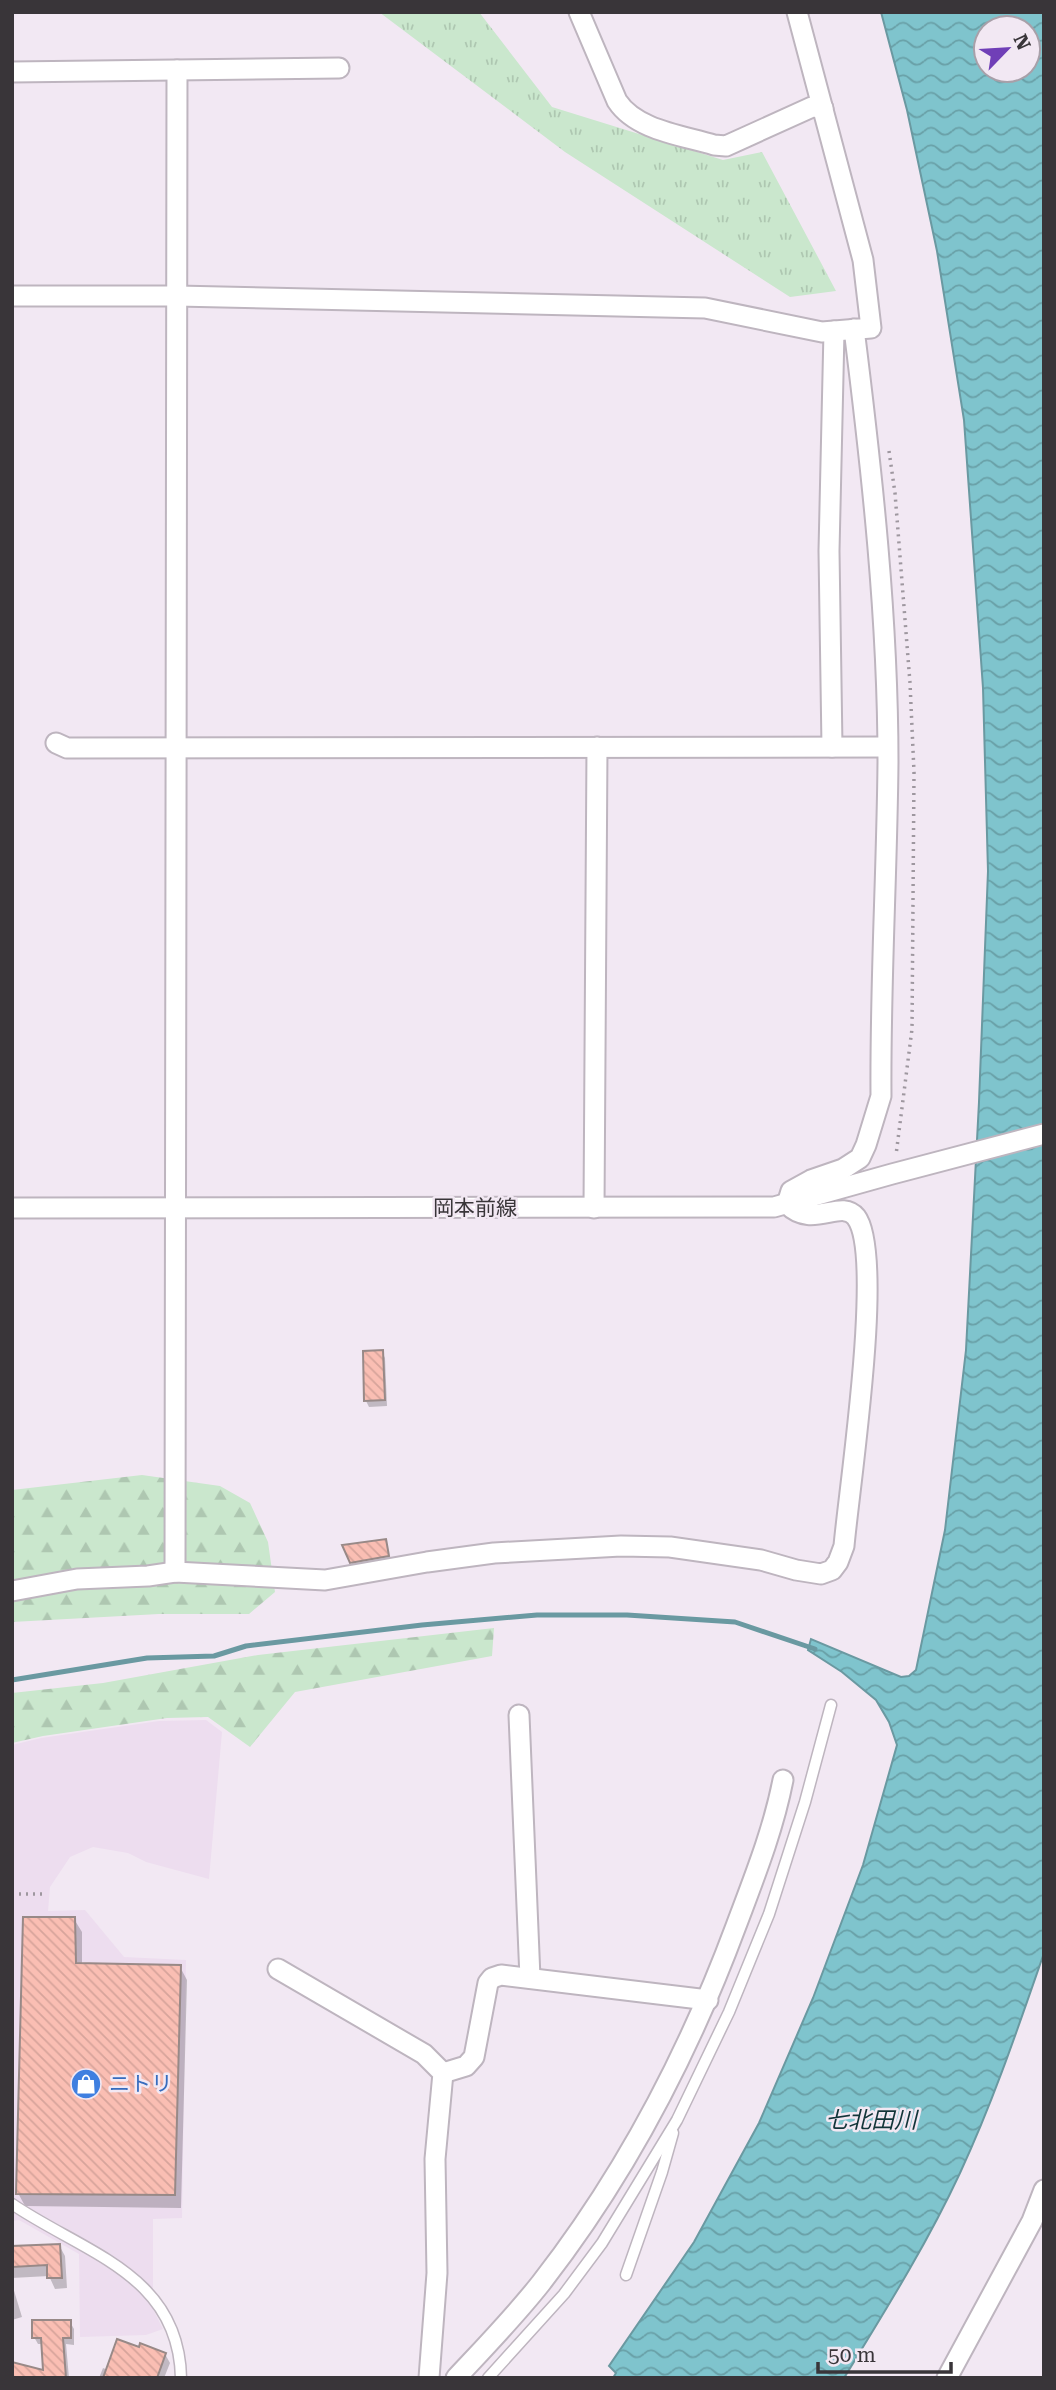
<svg xmlns="http://www.w3.org/2000/svg" width="1056" height="2390" font-family="'Roboto Serif','Noto Sans JP',serif">
<defs>
<pattern id="grass-tufts" width="24" height="20" patternUnits="userSpaceOnUse" patternTransform="scale(1.75)"><rect width="24" height="20" fill="#cae7cd"/><path d="M3 7l-1-3M5 7V3M7 7l1-3M15 17l-1-3M17 17v-4M19 17l1-3" fill="none" stroke="#aec7b1"/></pattern>
<pattern id="forest-firs" width="22" height="20" patternUnits="userSpaceOnUse" patternTransform="scale(1.75)"><rect width="22" height="20" fill="#cae7cd"/><path d="M5 1l3.5 6h-7zM16 11l3.5 6h-7z" fill="#aec7b1"/></pattern>
<pattern id="water-waves" width="16" height="10" patternUnits="userSpaceOnUse" patternTransform="scale(1.75)"><rect width="16" height="10" fill="#7fc4cd"/><path d="M0 5q4-4 8 0t8 0" fill="none" stroke="#69a0a7"/></pattern>
<pattern id="building-back-hatch" width="6" height="6" patternUnits="userSpaceOnUse" patternTransform="scale(1.75)"><rect width="6" height="6" fill="#fabeb3"/><path d="M-1 5l2 2M0 0l6 6M5-1l2 2" fill="none" stroke="#d7a49b"/></pattern>
</defs>
<rect width="100%" height="100%" fill="#f2e8f3"/>
<path fill="#edddef" d="M206,1720L222,1732L209,1879L146,1862L128,1853L93,1847L70,1857L50,1887L48,1911L85,1910L124,1957L186,1960L182,2218L153,2219V2309L163,2329L146,2335L80,2337L79,2254L19,2220L12,2221V1745L41,1738L159,1721Z"/>
<path fill="url(#grass-tufts)" d="M379,12H479L552,107L723,160L762,152L836,291L790,297L565,152Z"/>
<g fill="url(#forest-firs)">
<path d="M142,1475L220,1486L250,1503L268,1542L275,1592L249,1614H159L12,1622V1490Z"/>
<path d="M494,1628L492,1656L295,1692L250,1747L208,1717L167,1718L43,1736L12,1743V1693L103,1683L258,1655Z"/>
</g>
<path fill="url(#water-waves)" stroke="#6a99a1" stroke-width="2" fill-rule="evenodd" d="M881,12H1044V1953C1018,2028 993,2102 960,2173C927,2244 885,2311 844,2378H613L616,2373L609,2366L694,2242L759,2123L813,1998L863,1865L897,1745L889,1722L876,1700L842,1672L808,1650L811,1639L901,1677L909,1676L916,1670L945,1530L966,1350L979,1102L988,871L983,688L964,420L937,251L907,110ZM986,28H1028V70H986Z"/>
<g fill="#0003">
<path d="M382,1352L385,1358L387,1406L369,1407L366,1401Z"/>
<path d="M385,1541L391,1562L355,1569L351,1562Z"/>
<path d="M74,1919L82,1932V1965L180,1967L187,1980L181,2208L25,2206L18,2193Z"/>
<path d="M59,2245L65,2256L67,2288L55,2289L49,2276L12,2278V2248Z"/>
<path d="M12,2284L22,2317L12,2320Z"/>
<path d="M70,2322L74,2329V2345L66,2344L69,2378H12L45,2373L43,2344H38L34,2337Z"/>
<path d="M165,2354L170,2363L164,2378H99L103,2368L108,2370Z"/>
</g>
<g fill="none" stroke-linecap="round" stroke-linejoin="round">
<path stroke="#6a99a1" stroke-width="5" d="M12,1680L147,1658L214,1656L246,1646L422,1625L537,1615H627L735,1622L815,1649"/>
</g>
<g fill="url(#building-back-hatch)" stroke="#988987" stroke-width="2">
<path d="M383,1350L385,1400L364,1401L363,1351Z"/>
<path d="M386,1539L389,1556L350,1563L342,1545Z"/>
<path d="M23,1917H75L76,1963L181,1965L175,2195L16,2194Z"/>
<path d="M60,2244L62,2278H47V2265L12,2267V2246Z"/>
<path d="M32,2320H71V2338H63L66,2378H12V2362L43,2370L41,2338H32Z"/>
<path d="M117,2339L139,2347L140,2343L166,2353L157,2378H103Z"/>
</g>
<g fill="none" stroke-linecap="round" stroke-linejoin="round">
<g stroke="#beb5bf" stroke-width="13">
<g id="lane">
<path d="M12,2204C84,2253 179,2274 181,2378"/>
<path d="M626,2275L662,2172L673,2133"/>
<path d="M488,2378L564,2294L602,2243L677,2120L729,2012L769,1914L805,1802L831,1705"/>
</g>
</g>
<g stroke="#beb5bf" stroke-width="23">
<g id="street">
<path d="M579,12L617,101C636,130 681,135 714,145L726,146L812,107L823,108"/>
<path d="M12,72L339,68"/>
<path d="M12,296H177L705,308L822,332L871,328L863,260L797,12"/>
<path d="M56,743L67,748L887,747"/>
<path d="M832,747L829,551L834,331"/>
<path d="M12,1208L774,1207L892,1174L1044,1134"/>
<path d="M594,1208L597,747"/>
<path d="M175,1572L177,70"/>
<path d="M12,1591L77,1579L148,1576L175,1572L325,1580L427,1562L494,1553L621,1546L670,1547L761,1560L796,1570L821,1574L832,1570L838,1562L844,1546C849,1488 885,1255 856,1217C841,1198 812,1230 787,1204L791,1191L811,1180L843,1169L860,1158L866,1145L881,1096C880,985 887,873 888,762C888,618 872,472 854,329"/>
<path d="M519,1715L530,1978"/>
<path d="M278,1969L424,2054L443,2073L435,2159L437,2273L429,2378"/>
<path d="M443,2073L466,2066L474,2057L488,1983L492,1978L501,1975L708,2000"/>
<path d="M456,2378C485,2347 515,2316 541,2283C626,2174 688,2055 736,1926C754,1878 773,1831 783,1780"/>
<path d="M947,2378L1032,2221L1044,2190"/>
</g>
</g>
<g stroke="#9e979f" stroke-width="3.5" stroke-dasharray="2 5" stroke-linecap="butt">
<path d="M889,451L895,493L910,683L914,772L912,1029L896,1155"/>
<path d="M12,1894H42"/>
</g>
<use href="#lane" stroke="#fff" stroke-width="10"/>
<use href="#street" stroke="#fff" stroke-width="19"/>
</g>
<defs>
<g id="shop-disc" transform="scale(1.575)"><circle r="9.5" fill="#3f7fe0" stroke="#f2e8f3"/><path d="M-5-2.5h2.3a2.7 3.5 0 0 1 5.4 0H5L5.5 6h-11ZM-1.5-2.5h3a1.5 2.3 0 0 0-3 0Z" fill="#fff"/></g>
</defs>
<g fill-rule="evenodd">
<use href="#shop-disc" x="86" y="2084"/>
</g>
<g text-anchor="middle" dominant-baseline="central" stroke-width="5" stroke-linejoin="round" paint-order="stroke">
<g font-size="21" fill="#393539" stroke="#f2e8f3">
<text x="475" y="1208">岡本前線</text>
</g>
<g font-size="21" fill="#366cbe" stroke="#f2e8f3" text-anchor="start">
<text x="109" y="2084">ニトリ</text>
</g>
<g font-size="23" font-style="italic" fill="#123539" stroke="#f2e8f3">
<text x="871" y="2120">七北田川</text>
</g>
</g>
<rect width="1056" height="2390" fill="none" stroke="#393539" stroke-width="28"/>
<g transform="translate(1007 49) rotate(65)"><circle r="33" fill="#f2e8f3" stroke="#a8a0a9" stroke-width="2"/>
<path d="M0-5L12 26L0 18L-12 26Z" fill="#703fb7"/>
<text y="-10" font-size="19" font-weight="bold" text-anchor="middle" fill="#393539">N</text>
</g>
<path d="M818 2362v10h133v-10" fill="none" stroke="#393539" stroke-width="3.5"/>
<text x="828" y="2362" font-size="21" fill="#393539" stroke="#f2e8f3" stroke-width="5" paint-order="stroke">50 m</text>
</svg>
